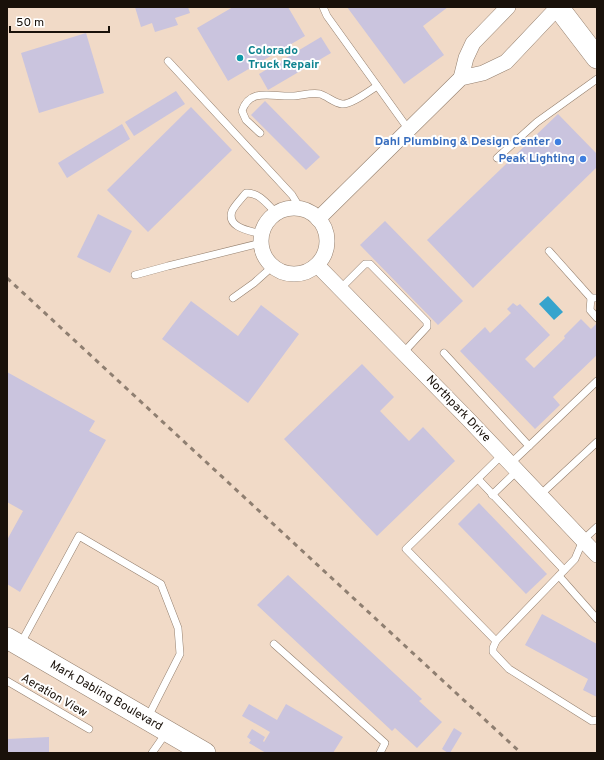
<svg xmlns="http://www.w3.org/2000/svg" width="604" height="760" font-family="Overpass,sans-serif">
<rect width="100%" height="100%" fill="#f1dac7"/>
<path fill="#36a4cd" d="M548,296L563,312L554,320L539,304Z"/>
<g fill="#cac4de">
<path d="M135,7H188L190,13L175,18L178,25L155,32L152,23L141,27Z"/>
<path d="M233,7H288L305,36L228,81L197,28Z"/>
<path d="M347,7H448L423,26L444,55L404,84Z"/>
<path d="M86,33L104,93L39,113L21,53Z"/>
<path d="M321,37L331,53L268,90L259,74Z"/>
<path d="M176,91L185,104L134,136L125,122Z"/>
<path d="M265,101L320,157L306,170L251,115Z"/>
<path d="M191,107L232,150L148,232L107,190Z"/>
<path d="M558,114L597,154V167L473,288L427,240Z"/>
<path d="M122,124L130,139L67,178L58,163Z"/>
<path d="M98,214L132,231L110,273L77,257Z"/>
<path d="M385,221L463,301L438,325L360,245Z"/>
<path d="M191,301L238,336L261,305L299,334L248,403L162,339Z"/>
<path d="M513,303L517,306L520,304L550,335L525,359L534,368L565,338L564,336L581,319L591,329L597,323V355L553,397L560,405L535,429L460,351L485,327L490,333L511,313L507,309Z"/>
<path d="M362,364L394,397L380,411L409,441L423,427L455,461L377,536L284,439Z"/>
<path d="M7,372L95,421L89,431L106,440L20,592L7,584V540L23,511L7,502Z"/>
<path d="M479,503L547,574L526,594L458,524Z"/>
<path d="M288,575L422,699L419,701L442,722L417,748L395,728L392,731L257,605Z"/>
<path d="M542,614L597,644V697L583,690L588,679L525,645Z"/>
<path d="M249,704L277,720L286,704L343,737L333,753H266L249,743L251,740L247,737L252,729L265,737L263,741L264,742L270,732L242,716Z"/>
<path d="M454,728L462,733L450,753H448L442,749Z"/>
<path d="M49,737V753H7V739Z"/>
</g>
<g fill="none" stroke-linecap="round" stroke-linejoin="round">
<g stroke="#95806f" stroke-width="8">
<g id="lane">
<path d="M323,7L327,16L409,130"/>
<path d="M168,61L292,195L300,208"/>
<path d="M260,133L246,120L242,111C250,87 273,97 292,96C301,96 311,92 320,94C327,96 334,103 342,104C351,105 369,91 377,86"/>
<path d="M497,158L537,122L597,79"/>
<path d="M261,234C251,231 226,228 232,211C235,205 242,198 246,193C259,192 268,205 276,213"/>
<path d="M549,251L591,298"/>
<path d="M135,275L168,266L261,243"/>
<path d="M340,289L365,264H370L427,322V327L403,353"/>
<path d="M233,298L254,283L273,266"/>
<path d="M597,298H591L590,310L597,318"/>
<path d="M444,353L529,446L597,381"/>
<path d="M502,455L406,549L496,641L575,559L583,540L597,527"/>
<path d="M510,464L529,446"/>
<path d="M478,479L564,570"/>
<path d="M492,495L517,471"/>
<path d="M540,495L597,442"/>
<path d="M559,576L597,619"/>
<path d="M496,641L493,648V652L509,669L592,721L597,720"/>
<path d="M21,643L79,536L161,584L178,628L180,654L148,717"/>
<path d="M274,644L385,743L380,753"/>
<path d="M7,681L89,729"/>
<path d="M152,753L166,733"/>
</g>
</g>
<g stroke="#95806f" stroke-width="16">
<g id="street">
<path d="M461,78L466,58L473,43L508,7"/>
<circle cx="294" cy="241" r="33"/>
<path d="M318,219L461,78L483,73L506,62L558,7"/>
<path d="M317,265L469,420L597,555"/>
</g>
</g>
<g stroke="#95806f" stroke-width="22">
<g id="secondary">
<path d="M558,7L597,58"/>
<path d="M7,638L205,753"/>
</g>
</g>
<use href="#lane" stroke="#fff" stroke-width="7"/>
<use href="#street" stroke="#fff" stroke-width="15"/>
<use href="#secondary" stroke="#fff" stroke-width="21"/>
<path stroke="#8f7f71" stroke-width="3" stroke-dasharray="5 5" stroke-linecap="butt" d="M7,278L521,753"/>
</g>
<circle fill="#0f9aa8" stroke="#fff" stroke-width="1.5" cx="240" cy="58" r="4"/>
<g fill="#3f7fe0" stroke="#fff" stroke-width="1.5">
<circle cx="558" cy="142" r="4"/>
<circle cx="583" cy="159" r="4"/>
</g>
<g text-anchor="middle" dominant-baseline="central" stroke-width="4" stroke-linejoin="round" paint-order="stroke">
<g font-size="12" font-weight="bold" fill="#0d838f" stroke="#fff" text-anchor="start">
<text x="248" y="51">Colorado<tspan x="248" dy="14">Truck Repair</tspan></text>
</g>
<g font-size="12" font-weight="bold" fill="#366cbe" stroke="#fff" text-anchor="end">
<text x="550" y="142">Dahl Plumbing &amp; Design Center</text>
<text x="575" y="159">Peak Lighting</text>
</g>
<g font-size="12" fill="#19110a" stroke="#fff">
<text transform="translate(458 409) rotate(46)">Northpark Drive</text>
<text transform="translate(54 696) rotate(30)">Aeration View</text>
<text transform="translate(106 696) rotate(30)">Mark Dabling Boulevard</text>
</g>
</g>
<rect width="604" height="760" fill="none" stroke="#19110a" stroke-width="16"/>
<path d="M10 26v6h99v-6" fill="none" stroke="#19110a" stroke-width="2"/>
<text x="16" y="26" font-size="12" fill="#19110a" stroke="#ffffff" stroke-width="3" paint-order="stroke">50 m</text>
</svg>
